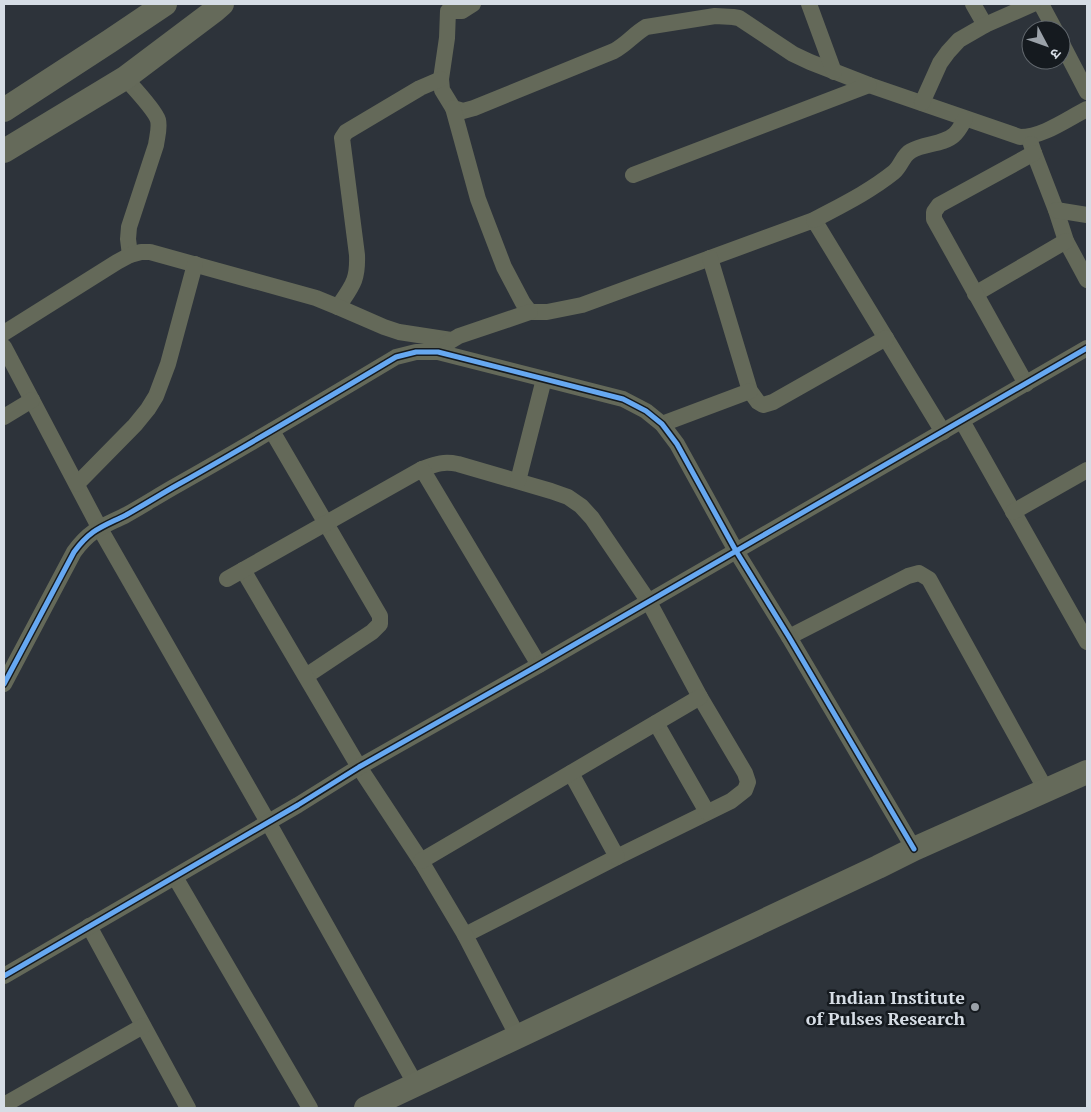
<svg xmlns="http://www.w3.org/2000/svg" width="1091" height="1112" font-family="'PT Serif','Noto Sans Devanagari',serif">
<rect width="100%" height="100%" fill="#2d333a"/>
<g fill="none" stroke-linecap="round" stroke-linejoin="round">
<g stroke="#646959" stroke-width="16">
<path d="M473,4L462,11H448L447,38L441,79L442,90L453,108L463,111L474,108L614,51C627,44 634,34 646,27L715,16L733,17L739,18L793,54L810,62L869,85L1020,137C1043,137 1067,119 1087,109"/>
<path d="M809,4L834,72"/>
<path d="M973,4L985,25"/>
<path d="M1041,4L1055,30"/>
<path d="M1061,42L1087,92"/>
<path d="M125,78C133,87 155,110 158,120C160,128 157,137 156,145L129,227L128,239L130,255"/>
<path d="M922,103L940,63L948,52L959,40L985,25L1033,4"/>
<path d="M453,108L478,199L504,267L523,303L530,312H547L582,305L814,220L943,432"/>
<path d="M1031,144L1034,153L1056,210L1066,241L1087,280"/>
<path d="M633,175L869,85"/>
<path d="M1056,210L1087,215"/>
<path d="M814,220C842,205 869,192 894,172C901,166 903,155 911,151C924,143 943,145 954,135C959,131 962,124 965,119"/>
<path d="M710,258L750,391L758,402L763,405L773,402L886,338"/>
<path d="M975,294L1066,241"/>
<path d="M338,307C352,286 358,281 357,255L342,138L346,132L420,88L441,79"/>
<path d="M4,333L117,262L130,255L141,252H150L316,298L338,307L384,327L399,332L451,340"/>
<path d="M444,345L459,336L530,312"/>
<path d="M4,347L99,527L268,822L416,1085"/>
<path d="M1026,384L934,219V212L939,205L1034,153"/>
<path d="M4,417L32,400"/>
<path d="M962,421L1087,642"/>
<path d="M662,424L750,391"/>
<path d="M272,431L380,616V624L372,632L306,676"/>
<path d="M422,469C436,464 443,461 458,464L551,491L568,497L581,506L592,518L649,602L700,697L745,773L748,782L745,790L731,801L617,857L465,935"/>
<path d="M518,481L544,379"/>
<path d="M77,484L135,425L148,409L156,396L168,364L195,264"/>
<path d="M1013,512L1087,470"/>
<path d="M243,570L359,767L421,861L465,935L518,1037"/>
<path d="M227,579L422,469L539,665"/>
<path d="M789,637L908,576L919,573L929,579L1046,790"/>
<path d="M4,684L74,552C91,529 102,527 126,515C144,505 161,494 179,484C252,443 324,400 396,357L416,352H438L623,399L646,411L662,424L677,444L736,551L789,637L914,849"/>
<path d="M656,723L707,812"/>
<path d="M571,773L617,857"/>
<path d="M421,861L700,697"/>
<path d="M175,877L310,1108"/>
<path d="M89,926L188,1108"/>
<path d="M4,976L298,805L359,767L539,665L1087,348"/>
<path d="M4,1105L143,1026"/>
</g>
<g stroke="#656a5a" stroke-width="24">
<path d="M4,110L110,41L165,4"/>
<path d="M4,151L125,78L214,11L222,4"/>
<path d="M366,1108L878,867L914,849L1087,772"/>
</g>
<g stroke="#151a1f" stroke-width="8">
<g id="cycleway">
<path d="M4,684L74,552C91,529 102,527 126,515C144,505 161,494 179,484C252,443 324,400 396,357L416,352H438L623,399L646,411L662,424L677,444L736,551L789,637L914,849"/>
<path d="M4,976L298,805L359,767L539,665L1087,348"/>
</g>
</g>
<use href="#cycleway" stroke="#66a8f1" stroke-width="5"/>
</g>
<circle fill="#9ba2a9" stroke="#151a1f" stroke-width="2" cx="975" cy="1007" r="5"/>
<g text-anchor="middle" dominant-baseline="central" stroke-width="5" stroke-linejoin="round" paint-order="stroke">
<g font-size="18" font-weight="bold" fill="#d6dde5" stroke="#151a1f" text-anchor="end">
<text x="965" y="997">Indian Institute<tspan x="965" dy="21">of Pulses Research</tspan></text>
</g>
</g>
<rect width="1091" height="1112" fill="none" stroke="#d6dde5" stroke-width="10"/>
<g transform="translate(1046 45) rotate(131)"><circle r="24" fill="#151a1f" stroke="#62686e"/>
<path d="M0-4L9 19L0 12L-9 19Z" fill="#9ba2a9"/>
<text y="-8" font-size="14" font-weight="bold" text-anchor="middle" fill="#d6dde5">उ</text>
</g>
</svg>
